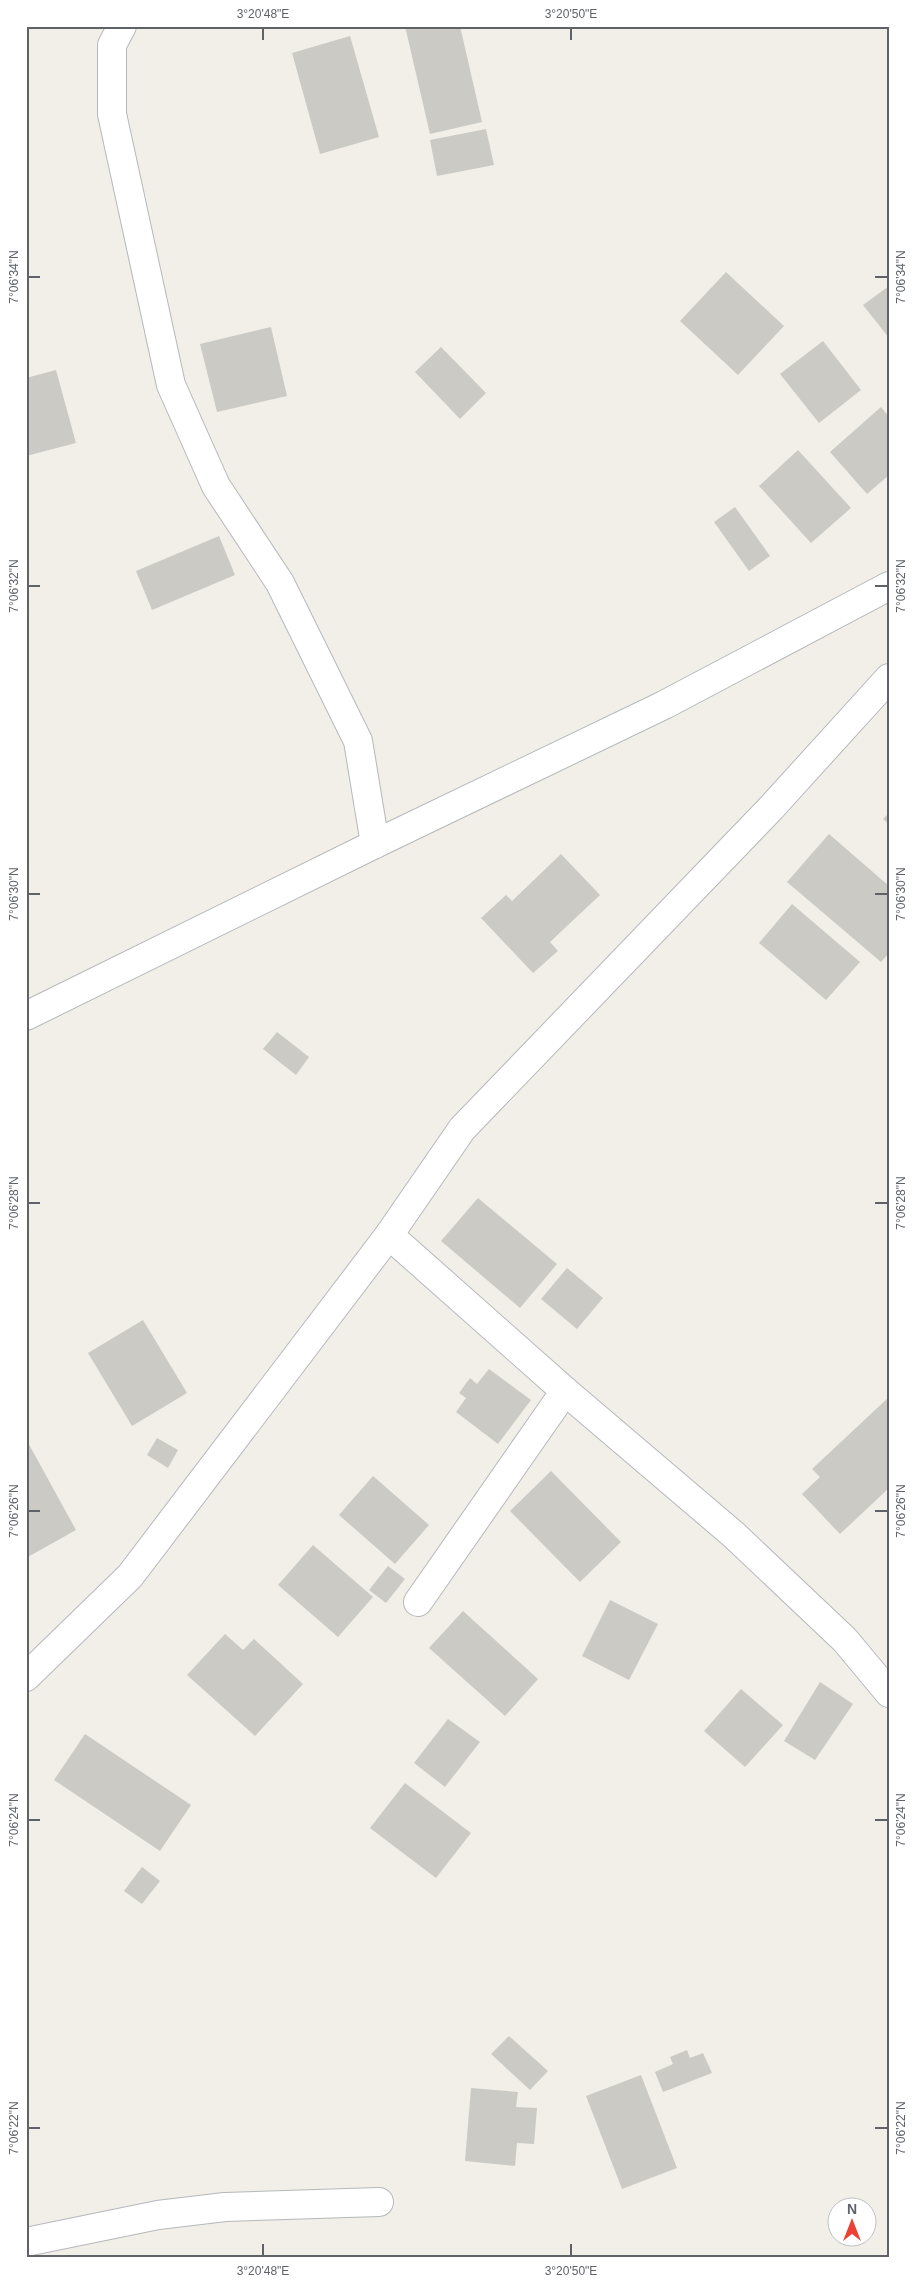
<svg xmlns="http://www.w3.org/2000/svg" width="915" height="2284" font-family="Arial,sans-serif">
<rect width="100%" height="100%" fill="#f1efe8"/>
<g fill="#cccac5">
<path d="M405,26H460L482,122L430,134Z"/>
<path d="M350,36L379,137L320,154L292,53Z"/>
<path d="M486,129L494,165L437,176L430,140Z"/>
<path d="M726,272L784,326L738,375L680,321Z"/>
<path d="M889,286V338L863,305Z"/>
<path d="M271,327L287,396L217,412L200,344Z"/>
<path d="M823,341L861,390L819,423L780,374Z"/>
<path d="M441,347L486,393L460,419L415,372Z"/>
<path d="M56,370L76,443L26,456V378Z"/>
<path d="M881,407L889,417V475L867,494L830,452Z"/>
<path d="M798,450L851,508L811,543L759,486Z"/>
<path d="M735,507L770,556L749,571L714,522Z"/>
<path d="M219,536L235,575L152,610L136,571Z"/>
<path d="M889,813V824L883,819Z"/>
<path d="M829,834L889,886V953L881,962L787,882Z"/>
<path d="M561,854L600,895L550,942L558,951L533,973L481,918L506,895L512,901Z"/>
<path d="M792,904L860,962L826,1000L759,943Z"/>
<path d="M277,1032L309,1057L296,1075L263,1049Z"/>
<path d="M478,1198L557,1264L520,1308L441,1241Z"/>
<path d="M567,1268L603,1298L577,1329L541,1299Z"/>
<path d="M143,1320L187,1393L132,1426L88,1353Z"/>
<path d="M489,1369L531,1400L498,1444L456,1412L466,1398L459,1393L470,1378L477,1384Z"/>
<path d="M889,1397V1488L840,1534L802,1494L820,1477L812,1469Z"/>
<path d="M157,1438L178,1450L168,1468L147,1455Z"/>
<path d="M26,1439L76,1530L26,1558Z"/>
<path d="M551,1471L621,1542L580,1582L510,1511Z"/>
<path d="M373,1476L429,1525L395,1564L339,1515Z"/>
<path d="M313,1545L373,1597L338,1637L278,1585Z"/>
<path d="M388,1566L405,1579L386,1603L369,1590Z"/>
<path d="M610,1600L658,1624L629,1680L582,1656Z"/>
<path d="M463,1611L538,1679L505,1716L429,1648Z"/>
<path d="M225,1634L243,1650L254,1639L303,1684L255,1736L187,1675Z"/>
<path d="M820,1682L853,1704L815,1760L784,1741Z"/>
<path d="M741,1689L783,1725L745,1767L704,1731Z"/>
<path d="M448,1719L480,1742L445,1787L414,1763Z"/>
<path d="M85,1734L191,1805L160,1851L54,1780Z"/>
<path d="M405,1783L471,1833L436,1878L370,1828Z"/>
<path d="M142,1867L160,1881L142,1904L124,1891Z"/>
<path d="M509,2036L548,2071L530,2090L491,2054Z"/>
<path d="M687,2050L690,2058L703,2053L712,2073L663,2092L655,2072L673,2064L670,2057Z"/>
<path d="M641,2075L677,2168L622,2189L586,2096Z"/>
<path d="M471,2088L518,2092L516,2107L537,2108L534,2144L517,2143L515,2166L465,2161Z"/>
</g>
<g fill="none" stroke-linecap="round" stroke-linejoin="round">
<g stroke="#b5b8bc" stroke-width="30">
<g id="minor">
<path d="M122,26L112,45V114L171,385L216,486L280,583L358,741L375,844"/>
<path d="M26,1016L375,844L664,705L889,586"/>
<path d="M389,1235L565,1391L734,1535L845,1640L889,1693"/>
<path d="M418,1602L565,1391"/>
<path d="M26,1677L130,1576L389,1235L462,1129L771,808L889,678"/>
<path d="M26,2242L158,2215L225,2207L379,2202"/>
</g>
</g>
<use href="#minor" stroke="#fff" stroke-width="28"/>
</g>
<path fill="none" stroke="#5f6368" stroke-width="2" d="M263,28V40M571,28V40M28,277H40M875,277H888M28,586H40M875,586H888M28,894H40M875,894H888M28,1203H40M875,1203H888M28,1511H40M875,1511H888M28,1820H40M875,1820H888M28,2128H40M875,2128H888M263,2244V2256M571,2244V2256"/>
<rect width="915" height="2284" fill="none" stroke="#ffffff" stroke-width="55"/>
<g transform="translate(852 2222)"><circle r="24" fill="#ffffff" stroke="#bfc1c3"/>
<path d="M0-4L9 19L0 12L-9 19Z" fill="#ea4335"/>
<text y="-8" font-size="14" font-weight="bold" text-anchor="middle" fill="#5f6368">N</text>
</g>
<rect x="28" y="28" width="860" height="2228" fill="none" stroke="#5f6368" stroke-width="2"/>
<g font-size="12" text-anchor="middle" fill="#5f6368">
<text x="263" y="18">3°20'48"E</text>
<text x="571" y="18">3°20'50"E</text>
<text transform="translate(14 277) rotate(-90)" y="4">7°06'34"N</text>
<text transform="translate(901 277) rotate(-90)" y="4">7°06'34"N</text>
<text transform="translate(14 586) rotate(-90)" y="4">7°06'32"N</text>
<text transform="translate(901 586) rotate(-90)" y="4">7°06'32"N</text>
<text transform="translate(14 894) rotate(-90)" y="4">7°06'30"N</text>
<text transform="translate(901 894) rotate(-90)" y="4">7°06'30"N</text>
<text transform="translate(14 1203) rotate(-90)" y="4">7°06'28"N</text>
<text transform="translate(901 1203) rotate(-90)" y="4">7°06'28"N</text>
<text transform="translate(14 1511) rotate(-90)" y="4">7°06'26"N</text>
<text transform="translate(901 1511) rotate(-90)" y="4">7°06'26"N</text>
<text transform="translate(14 1820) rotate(-90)" y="4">7°06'24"N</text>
<text transform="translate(901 1820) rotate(-90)" y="4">7°06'24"N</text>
<text transform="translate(14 2128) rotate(-90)" y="4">7°06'22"N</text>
<text transform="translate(901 2128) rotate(-90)" y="4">7°06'22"N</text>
<text x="263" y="2275">3°20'48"E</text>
<text x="571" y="2275">3°20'50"E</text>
</g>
</svg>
